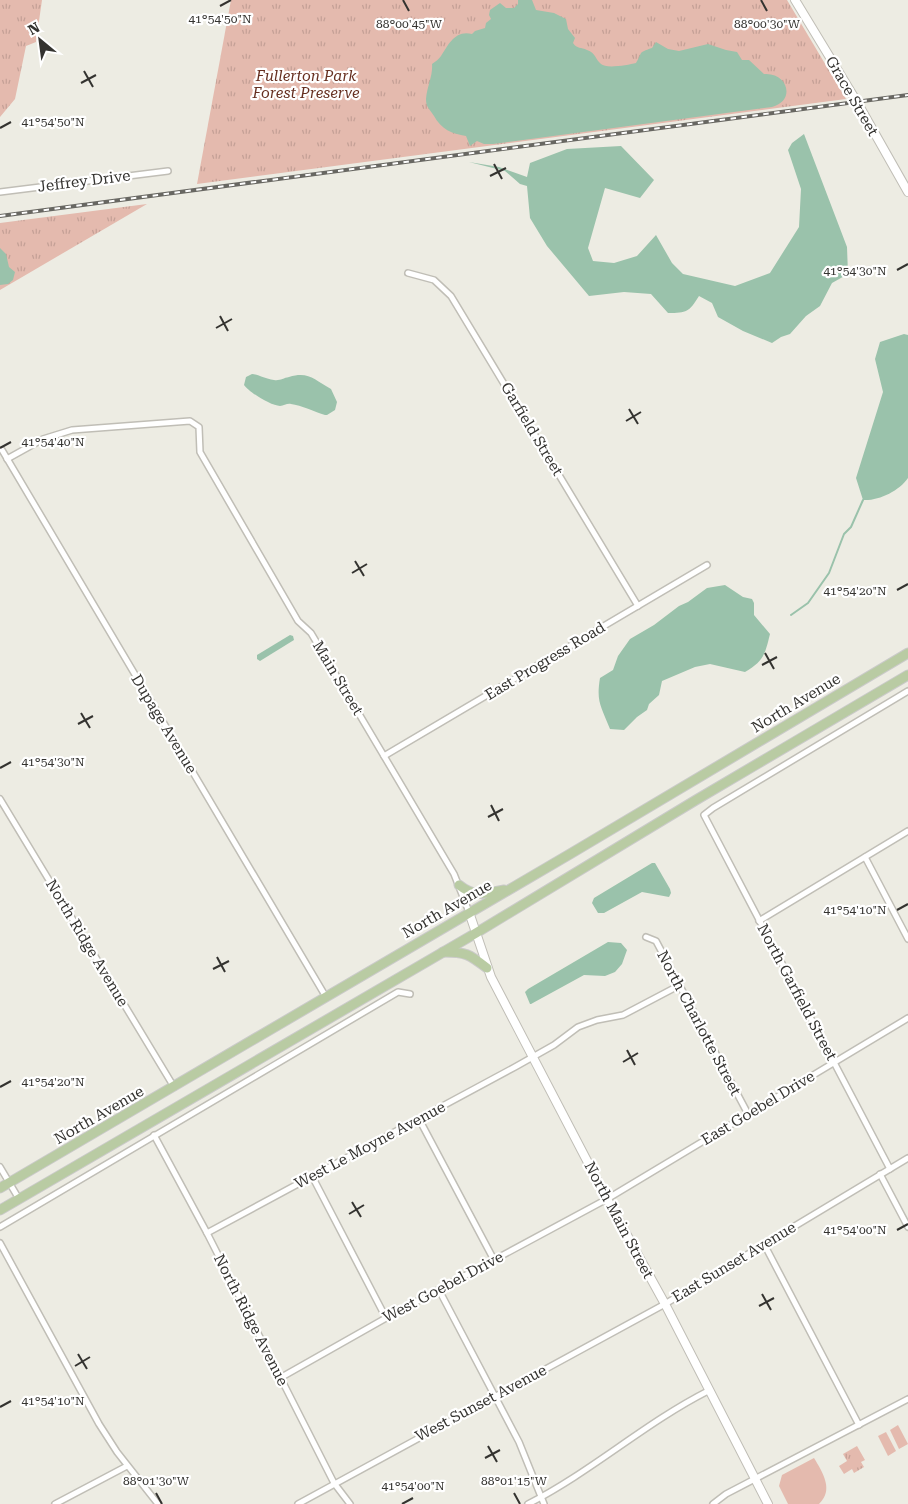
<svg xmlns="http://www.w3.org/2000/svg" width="908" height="1504" font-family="'Roboto Serif',serif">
<defs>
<pattern id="grass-tufts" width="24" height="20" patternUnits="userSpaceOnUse" patternTransform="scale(1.25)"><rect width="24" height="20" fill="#e4baae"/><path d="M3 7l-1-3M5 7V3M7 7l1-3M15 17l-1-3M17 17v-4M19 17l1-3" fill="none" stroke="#c4a096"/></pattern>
</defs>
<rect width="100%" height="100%" fill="#edece3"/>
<g fill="url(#grass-tufts)">
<path d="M0,0H42L36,42L26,46L15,99L0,117Z"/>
<path d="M231,0H787L846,99L197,184Z"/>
<path d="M147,204L0,290V223Z"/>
<path d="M857,1446L865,1460L861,1462L864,1467L854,1473L852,1469L844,1474L839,1466L847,1461L843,1454Z"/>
</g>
<g fill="#e4baae">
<path d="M898,1425L908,1444L899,1449L890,1430Z"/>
<path d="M886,1432L896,1451L888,1456L878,1436Z"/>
<path d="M814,1458C823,1473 834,1490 819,1504H788L779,1486L782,1475Z"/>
</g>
<g fill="#9ac2ab">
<path d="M518,0H532L536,10L554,13L566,19L568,29L575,38L573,43C577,49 581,47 587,50C596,53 595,59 601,64C606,69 628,65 636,63C643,52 637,53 652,48L656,42L668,49L679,51L708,44L726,50L737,52L742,60H749L764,74C788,72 796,101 772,107L493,144H484L477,141L470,146L466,136C452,134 441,129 434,116C430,109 426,108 426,99C427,86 433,76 432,64C435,62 439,59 441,56C449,44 455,30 472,34L475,31L485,28L486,23L491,19L489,15L490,10L500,3L506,8H514L518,4Z"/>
<path d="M804,134L847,247L848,274L832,283L820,306L806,316L790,334L781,337L772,343L743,331L718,317L712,303L699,296C689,312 687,313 668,313L651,294L624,292L589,296L547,246L530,218L527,186L520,184L505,171L469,162L499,167L527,177L530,163L567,149L621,146L654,180L640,198L605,188L588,248L593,261L614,263L637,256L656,235L672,263L683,274L735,286L770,273L799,227L801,189L788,150L792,143Z"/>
<path d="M0,248L6,254L9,267L15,272L13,280L8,284L0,285Z"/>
<path d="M904,334L908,335V478C899,491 879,501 863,500L856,478L883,392L875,359L880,342Z"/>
<path d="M252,374C260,375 265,379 274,380C280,381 283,378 289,377C309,371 314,380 331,389L337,402L335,410L327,415H325C315,412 301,405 291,404C287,403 284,406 280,406C271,406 249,392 244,385L246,377Z"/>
<path d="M725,585L743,597L752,599L754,603V615L770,634C765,654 764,661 745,672L710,664L695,667L662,681L659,695L649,704L647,710L637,717L624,730L610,729C601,706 596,702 600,678L613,670L618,656L630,639L654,625L679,606L688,602L707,588Z"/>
<path d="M290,635L293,636L294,640L260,661L257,659V655Z"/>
<path d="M652,863H655L670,889L671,893L669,897L642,892L604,913H598L592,903L594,898Z"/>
<path d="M608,942L621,943L627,950L622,964L615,972L605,976L584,975L531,1004H530L525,992L528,989Z"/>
</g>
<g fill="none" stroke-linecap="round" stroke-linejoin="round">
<path stroke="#9ac2ab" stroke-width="2" d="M791,615L808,603L829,573L844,534L851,527L863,500"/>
<g stroke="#c0beb6" stroke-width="8">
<g id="street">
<path d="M0,192L168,171"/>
<path d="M408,273L434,280L451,296L638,606"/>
<path d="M2,450L326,997"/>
<path d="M7,459L43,439L72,430L190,421L199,427L200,452L298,621L311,633L454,874L469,912"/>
<path d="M384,756L707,565"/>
<path d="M0,799L174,1087"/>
<path d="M865,857L908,939"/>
<path d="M759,921L908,831"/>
<path d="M646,937L656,941L748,1114"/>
<path d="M419,1119L494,1260"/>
<path d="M154,1135L207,1233L334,1483L350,1504"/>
<path d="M0,1167L19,1199"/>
<path d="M890,1169L704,815L713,808L908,691"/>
<path d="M880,1174L908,1227"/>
<path d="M312,1176L386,1318"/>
<path d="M0,1227L398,992L410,994"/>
<path d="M207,1233L515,1067L554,1045L578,1027L597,1020L623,1015L680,985"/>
<path d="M0,1243L99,1424L117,1452L158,1504"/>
<path d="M764,1244L859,1425"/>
<path d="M439,1290L519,1442L544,1504"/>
<path d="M280,1378L386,1318L607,1199L908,1018"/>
<path d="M55,1504L127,1466"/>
<path d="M298,1504L665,1304L908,1158"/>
<path d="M528,1504C591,1472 645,1423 708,1391"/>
<path d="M713,1504L726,1494L908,1399"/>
</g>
</g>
<g stroke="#c0beb6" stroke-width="10">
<g id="secondary">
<path d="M795,0L857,102L908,192"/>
<path d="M469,912L491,977L607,1199L665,1304L768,1504"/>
</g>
</g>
<g stroke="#cacac9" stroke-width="11">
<g id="primary">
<path d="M459,885C475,898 485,893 504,890"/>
<path d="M443,952C466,952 469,954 487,968"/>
<path d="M0,1188L570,854L908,653"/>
<path d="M0,1210L476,933L696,800L908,675"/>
</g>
</g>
<use href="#street" stroke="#fff" stroke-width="5"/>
<use href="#secondary" stroke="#fff" stroke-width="8"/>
<use href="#primary" stroke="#b9cba3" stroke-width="9"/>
<g stroke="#686762" stroke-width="4">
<path id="rail" d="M0,216L908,95"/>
</g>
<use href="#rail" stroke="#fff" stroke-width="2" stroke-dasharray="5.5" stroke-linecap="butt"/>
</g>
<path fill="none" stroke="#343330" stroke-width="2" d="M403,0L409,11M761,0L767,11M220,6L231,0M84,71L93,87M81,83L96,75M0,128L11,122M494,164L502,179M490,176L506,168M897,270L908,264M220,316L228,331M216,328L232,319M629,409L638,424M626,421L641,412M0,448L11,442M355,561L364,576M352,573L367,564M897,590L908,584M765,653L774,669M762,665L777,657M81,713L90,728M78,724L93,716M0,768L11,762M491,805L499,821M488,817L503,809M897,910L908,904M217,957L225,972M213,969L229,961M627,1050L635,1065M623,1062L638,1053M0,1087L11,1081M352,1202L361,1217M349,1214L364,1205M897,1230L908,1224M762,1294L771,1310M759,1306L774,1298M78,1354L87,1369M75,1366L90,1357M0,1407L11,1401M488,1446L497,1462M485,1458L500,1450M156,1493L162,1504M514,1493L520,1504M402,1504L413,1498"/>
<g text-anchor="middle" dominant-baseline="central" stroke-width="4.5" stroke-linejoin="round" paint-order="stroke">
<g font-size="15" font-style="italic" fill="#662f20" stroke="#fff">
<text x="306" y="76">Fullerton Park<tspan x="306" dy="17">Forest Preserve</tspan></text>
</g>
<g font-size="15" fill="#343330" stroke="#fff">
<text transform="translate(852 96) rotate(60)">Grace Street</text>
<text transform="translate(84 181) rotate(-7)">Jeffrey Drive</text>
<text transform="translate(532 429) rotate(59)">Garfield Street</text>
<text transform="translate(545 661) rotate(-31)">East Progress Road</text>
<text transform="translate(338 678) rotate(59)">Main Street</text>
<text transform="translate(796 703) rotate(-31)">North Avenue</text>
<text transform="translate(164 724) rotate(59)">Dupage Avenue</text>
<text transform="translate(447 909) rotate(-30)">North Avenue</text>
<text transform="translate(87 943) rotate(59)">North Ridge Avenue</text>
<text transform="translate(797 992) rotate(62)">North Garfield Street</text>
<text transform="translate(699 1023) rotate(62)">North Charlotte Street</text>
<text transform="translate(758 1108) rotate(-31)">East Goebel Drive</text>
<text transform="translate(99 1115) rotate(-30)">North Avenue</text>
<text transform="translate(370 1145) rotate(-28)">West Le Moyne Avenue</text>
<text transform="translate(619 1220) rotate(62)">North Main Street</text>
<text transform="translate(734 1262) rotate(-31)">East Sunset Avenue</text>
<text transform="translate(443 1287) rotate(-28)">West Goebel Drive</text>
<text transform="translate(251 1320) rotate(63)">North Ridge Avenue</text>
<text transform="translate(481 1403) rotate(-28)">West Sunset Avenue</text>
</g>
</g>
<g font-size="12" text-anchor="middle" fill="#343330" stroke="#fff" stroke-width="4.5" stroke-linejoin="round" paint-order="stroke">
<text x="220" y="23">41°54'50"N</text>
<text x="409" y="28">88°00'45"W</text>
<text x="767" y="28">88°00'30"W</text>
<text x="53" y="126">41°54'50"N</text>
<text x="855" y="275">41°54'30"N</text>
<text x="53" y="446">41°54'40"N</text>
<text x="855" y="595">41°54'20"N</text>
<text x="53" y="766">41°54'30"N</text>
<text x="855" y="914">41°54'10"N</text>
<text x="53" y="1086">41°54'20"N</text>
<text x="855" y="1234">41°54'00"N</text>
<text x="53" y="1405">41°54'10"N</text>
<text x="156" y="1485">88°01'30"W</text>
<text x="514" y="1485">88°01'15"W</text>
<text x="413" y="1490">41°54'00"N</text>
</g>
<g transform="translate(40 40) rotate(331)" stroke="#ffffff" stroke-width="4" paint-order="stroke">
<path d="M0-4L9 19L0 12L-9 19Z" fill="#343330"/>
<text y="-8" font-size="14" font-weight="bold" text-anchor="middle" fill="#343330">N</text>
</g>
</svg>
